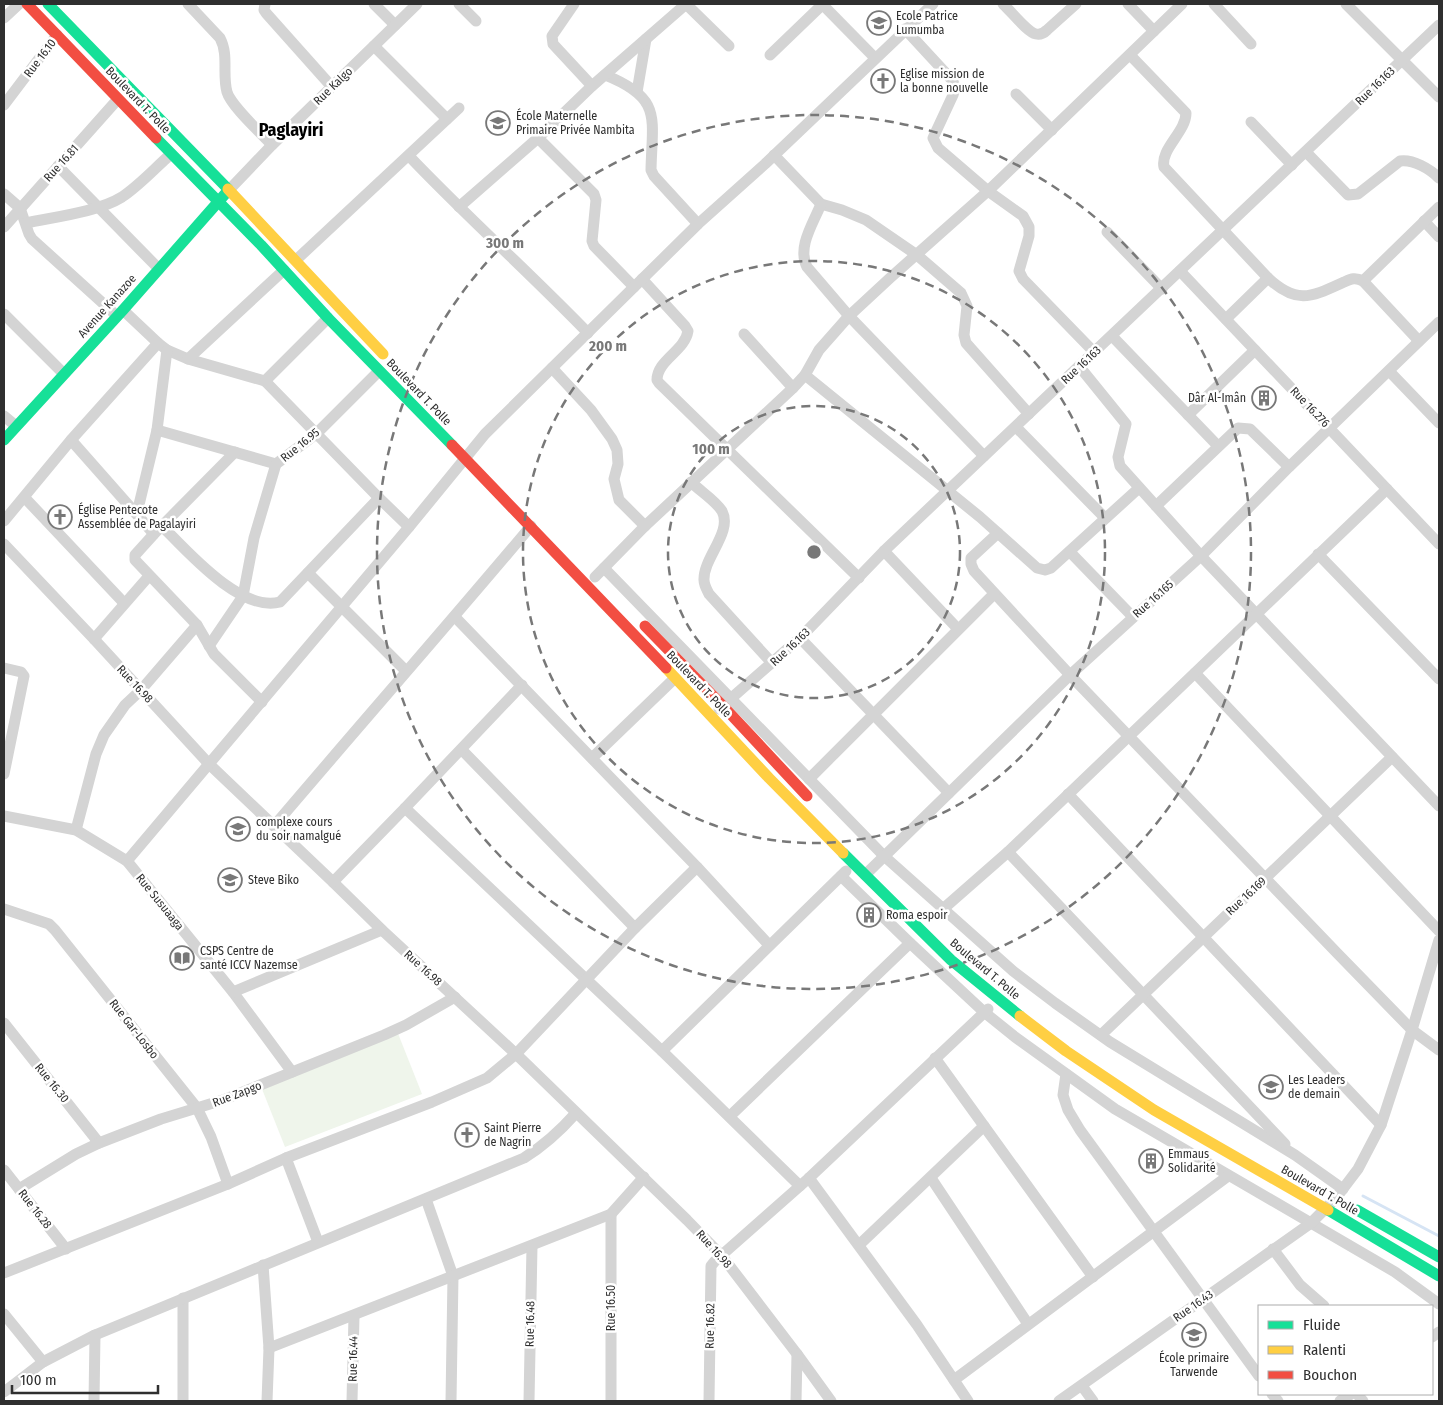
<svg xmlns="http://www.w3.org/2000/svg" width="1443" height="1405" font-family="'Fira Sans Condensed',sans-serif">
<rect width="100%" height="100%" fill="#fff"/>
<path fill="#eff5eb" d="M397,1031L422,1094L285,1147L260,1084Z"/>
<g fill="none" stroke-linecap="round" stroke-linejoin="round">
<path stroke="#d6e4f4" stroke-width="3" d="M1363,1196L1439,1236"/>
<g stroke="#d4d4d4" stroke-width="11">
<path d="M188,4L220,38C229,55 222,74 227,92C231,106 261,133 272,145"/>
<path d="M265,4L264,10L266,13L332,87"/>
<path d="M374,4L395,25"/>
<path d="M459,4L476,21"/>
<path d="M574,4L552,36L553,44L592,86"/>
<path d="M686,4L729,46"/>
<path d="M822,4L875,58"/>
<path d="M1003,4C1011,11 1027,32 1036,34C1041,35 1044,33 1047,30L1076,4"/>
<path d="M1128,4L1154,31"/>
<path d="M1214,4L1251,44"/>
<path d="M1346,4L1439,97"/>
<path d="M4,18L19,4"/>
<path d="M905,29L953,81L955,88L953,95L933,138L938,148L988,191L1023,216L1029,227V236L1019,271L1023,279L1094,352"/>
<path d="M374,46L447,119"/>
<path d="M770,55L823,4"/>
<path d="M1130,55L1186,113C1186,132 1160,149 1164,167L1268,278C1297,305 1311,297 1344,282C1351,279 1355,277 1363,281L1419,341"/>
<path d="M605,75C663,98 652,118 651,170L654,176L698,224"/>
<path d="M637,92L646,39"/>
<path d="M1016,94L1052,130"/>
<path d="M4,105L57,35"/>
<path d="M1251,122L1292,165"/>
<path d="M538,138L594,194L596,200L592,241L594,246L634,287"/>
<path d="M1306,152L1348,195L1358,194L1400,161C1413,159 1430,169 1439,178"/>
<path d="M774,155L821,204L842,210L866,220L917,255L961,293L967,306L964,335L966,343L1029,414"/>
<path d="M409,156C467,217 530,273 588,333"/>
<path d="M58,166L159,269"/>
<path d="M229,190L272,145L417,4"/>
<path d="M4,194L20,208L29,234L32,239L117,316"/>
<path d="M821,204C813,224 797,247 807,267L849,316L984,456"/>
<path d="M459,207L538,138L592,86L686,4"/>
<path d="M1424,221L1439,237"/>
<path d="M26,223C54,217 98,212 122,197C140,185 155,168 171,154"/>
<path d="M4,227L118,99"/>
<path d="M1107,232L1162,289"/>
<path d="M296,260L459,108"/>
<path d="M1180,271L1439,544"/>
<path d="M642,279L685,326L688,331C685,351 657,360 657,380L659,383L859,578"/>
<path d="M1363,281L1439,207"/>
<path d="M123,310L158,343L167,350L188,359L265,381L379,498L409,527"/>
<path d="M4,314L63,373"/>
<path d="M1226,319L1268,278"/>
<path d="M744,334L793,388"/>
<path d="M1112,336L1218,446"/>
<path d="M188,359L284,270"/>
<path d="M1079,366L1126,424L1118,457L1120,466L1201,556L1439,806"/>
<path d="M552,368L591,410L612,439L617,450L618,464L614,479L619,500L645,526"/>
<path d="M1389,371L1439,423"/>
<path d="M805,375L980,517L1037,568L1045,570L1051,568L1139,488"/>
<path d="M265,381L328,318"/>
<path d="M1188,415L1255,350"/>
<path d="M4,416L16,426"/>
<path d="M1016,427L1105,518"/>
<path d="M157,430L276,464"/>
<path d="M71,440L154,534"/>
<path d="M691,482C700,491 715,500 722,511C733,532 703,558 704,580C704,585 707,590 709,594L772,663"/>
<path d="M25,498L124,603"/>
<path d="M1156,506L1238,428L1250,429L1289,467"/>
<path d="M137,513L157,430L167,350"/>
<path d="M4,521L71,440L158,343"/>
<path d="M162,526C187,551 241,613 280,602L379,498"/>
<path d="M998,533L971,558V564L974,571L1070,675L1337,953L1412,1030L1439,1050"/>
<path d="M4,544L94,639L209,764L333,882L382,930L516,1054L687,1220L722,1256L797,1354L831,1401"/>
<path d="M884,551L958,629"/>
<path d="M1070,552L1133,617"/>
<path d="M1318,554L1439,679"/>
<path d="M604,568L884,856L1013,971L1055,1003L1110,1042L1295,1155L1343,1189"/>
<path d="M308,573L406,671"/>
<path d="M595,577L645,526L793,388L805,375L819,350L849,316L890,278L988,191L1182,4"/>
<path d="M455,617L697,867L769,945"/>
<path d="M197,625L135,560V555L154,534L235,452"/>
<path d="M800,638L949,793"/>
<path d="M94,639L149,576"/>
<path d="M209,646L243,596L254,538L276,464L316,434L379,371"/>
<path d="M4,668L21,672L24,676L4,774"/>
<path d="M1195,673L1439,931"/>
<path d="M719,709L800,638L884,551L1439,25"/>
<path d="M462,750L635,928"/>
<path d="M592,758L675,678"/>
<path d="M809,779L994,594"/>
<path d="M1068,794L1381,1125"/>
<path d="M405,808L662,1051L800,1186"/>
<path d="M4,816L76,830L127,861L233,992L292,1072"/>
<path d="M274,826C359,726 446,627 531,526"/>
<path d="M76,830L96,754L104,735L125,705L141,690L197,625L214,654L262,702"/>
<path d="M1008,852L1285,1144"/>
<path d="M127,861L409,527L485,434L698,224L765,164L933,4"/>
<path d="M865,875L1070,675L1201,556L1289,467L1439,322"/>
<path d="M841,876L910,943L984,1012L1015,1037L1115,1109L1395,1272L1439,1304"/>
<path d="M333,882L405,808L522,685"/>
<path d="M4,909L49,924L55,930L197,1108L211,1137L228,1184"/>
<path d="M943,909L1008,852L1387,489"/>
<path d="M233,992L382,930"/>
<path d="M4,1023L99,1143"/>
<path d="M1101,1035L1392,757"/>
<path d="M662,1051L846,871"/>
<path d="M935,1058L1093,1277"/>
<path d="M1066,1074L1063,1095L1068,1110L1080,1130L1259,1376"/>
<path d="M730,1116L910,943"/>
<path d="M286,1158L318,1242"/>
<path d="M4,1170L66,1249"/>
<path d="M809,1178L917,1325L968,1401"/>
<path d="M931,1178L1028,1324"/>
<path d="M19,1189L76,1154L99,1143L161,1119L223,1100L384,1035L406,1025L455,997"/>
<path d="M426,1199L453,1276L451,1401"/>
<path d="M611,1214V1401"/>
<path d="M859,1245L984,1126"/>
<path d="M1273,1249L1300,1285L1324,1306"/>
<path d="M263,1265L269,1348L267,1401"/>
<path d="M4,1273L228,1184L286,1158L432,1102L487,1078L516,1054L635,928L697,867"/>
<path d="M183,1298V1401"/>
<path d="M4,1314L43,1362"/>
<path d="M1432,1337L1439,1332"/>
<path d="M269,1348L611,1214L644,1177"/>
<path d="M954,1380L1228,1176"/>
<path d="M1082,1386L1093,1401"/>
<path d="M4,1392L43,1362L95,1335L524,1158C545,1145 560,1131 576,1113"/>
<path d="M1272,1394L1278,1401"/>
<path d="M1357,1394L1363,1401"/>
<path d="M94,1401L95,1335"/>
<path d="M352,1401L354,1316"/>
<path d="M529,1401L532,1246"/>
<path d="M709,1401L711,1266L715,1261L809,1178L988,1009"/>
<path d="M796,1401L797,1354"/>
<path d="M1059,1401L1311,1223L1336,1198L1358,1169L1381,1125L1412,1030L1439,940"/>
<path d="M1340,1401L1351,1394"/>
</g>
<g stroke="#16e098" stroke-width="11">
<path d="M48,4L228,189"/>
<path d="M156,138L261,245L328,318L452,445"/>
<path d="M4,440L123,310L226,193"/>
<path d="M843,853L951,960L1020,1016"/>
<path d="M1328,1210L1439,1276"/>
<path d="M1357,1210L1439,1257"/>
</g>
<g stroke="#ffcf43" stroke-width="11">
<path d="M228,189L383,354"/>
<path d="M666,668L769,778L843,853"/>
<path d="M1020,1016L1066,1051L1154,1110L1328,1210"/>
</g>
<g stroke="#f24e42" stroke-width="11">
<path d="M27,4L156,138"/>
<path d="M452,445L666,668"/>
<path d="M645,626L723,706L807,796"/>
</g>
</g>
<g fill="none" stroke="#787878" stroke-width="2.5" stroke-dasharray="9 6">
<circle cx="814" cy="552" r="146"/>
<circle cx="814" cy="552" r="291"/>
<circle cx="814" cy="552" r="437"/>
</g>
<defs>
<g id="school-ring" transform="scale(1.25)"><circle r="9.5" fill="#fff" stroke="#787878" stroke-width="1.5"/><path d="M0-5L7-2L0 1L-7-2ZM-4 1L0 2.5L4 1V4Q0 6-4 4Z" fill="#787878"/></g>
<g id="church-ring" transform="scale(1.25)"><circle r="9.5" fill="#fff" stroke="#787878" stroke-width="1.5"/><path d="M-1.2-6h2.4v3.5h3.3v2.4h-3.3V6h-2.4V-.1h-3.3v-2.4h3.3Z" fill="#787878"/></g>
<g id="building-ring" transform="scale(1.25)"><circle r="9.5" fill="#fff" stroke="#787878" stroke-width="1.5"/><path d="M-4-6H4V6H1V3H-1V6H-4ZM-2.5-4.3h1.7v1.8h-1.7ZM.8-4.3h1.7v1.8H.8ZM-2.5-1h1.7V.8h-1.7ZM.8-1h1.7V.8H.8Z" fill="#787878"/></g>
<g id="library-ring" transform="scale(1.25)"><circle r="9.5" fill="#fff" stroke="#787878" stroke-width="1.5"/><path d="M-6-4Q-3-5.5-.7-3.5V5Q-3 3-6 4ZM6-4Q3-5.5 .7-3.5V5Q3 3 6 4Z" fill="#787878"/></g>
</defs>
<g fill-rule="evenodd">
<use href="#school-ring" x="879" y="23"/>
<use href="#church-ring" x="883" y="81"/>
<use href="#school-ring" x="498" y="123"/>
<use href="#building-ring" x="1264" y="398"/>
<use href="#church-ring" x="60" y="517"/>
<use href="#school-ring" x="238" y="829"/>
<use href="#school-ring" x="230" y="880"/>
<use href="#building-ring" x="869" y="915"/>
<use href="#library-ring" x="182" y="958"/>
<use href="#school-ring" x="1271" y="1087"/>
<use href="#church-ring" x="467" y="1135"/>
<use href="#building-ring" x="1151" y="1161"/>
<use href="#school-ring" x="1194" y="1335"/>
</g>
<g text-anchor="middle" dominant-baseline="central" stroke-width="5" stroke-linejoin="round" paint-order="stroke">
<g font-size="12" fill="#2f2f2f" stroke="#fff" text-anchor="start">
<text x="896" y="16">Ecole Patrice<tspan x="896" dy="14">Lumumba</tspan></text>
<text x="900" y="74">Eglise mission de<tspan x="900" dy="14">la bonne nouvelle</tspan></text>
<text x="516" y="116">École Maternelle<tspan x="516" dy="14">Primaire Privée Nambita</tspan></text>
<text x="1246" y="398" text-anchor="end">Dâr Al-Imân</text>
<text x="78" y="510">Église Pentecote<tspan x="78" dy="14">Assemblée de Pagalayiri</tspan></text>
<text x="256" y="822">complexe cours<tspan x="256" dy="14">du soir namalgué</tspan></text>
<text x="248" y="880">Steve Biko</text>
<text x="886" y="915">Roma espoir</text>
<text x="200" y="951">CSPS Centre de<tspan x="200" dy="14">santé ICCV Nazemse</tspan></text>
<text x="1288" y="1080">Les Leaders<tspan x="1288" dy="14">de demain</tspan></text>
<text x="484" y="1128">Saint Pierre<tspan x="484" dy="14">de Nagrin</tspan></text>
<text x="1168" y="1154">Emmaus<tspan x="1168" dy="14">Solidarité</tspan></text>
<text x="1194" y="1358" text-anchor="middle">École primaire<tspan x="1194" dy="14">Tarwende</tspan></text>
</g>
<g font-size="12" fill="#2f2f2f" stroke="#fff">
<text transform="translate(40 58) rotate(-53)">Rue 16.10</text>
<text transform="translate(333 86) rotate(-44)">Rue Kalgo</text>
<text transform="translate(1375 86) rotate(-44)">Rue 16.163</text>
<text transform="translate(138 100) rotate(46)">Boulevard T. Polle</text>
<text transform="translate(61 163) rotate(-48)">Rue 16.81</text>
<text transform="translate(107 306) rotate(-48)">Avenue Kanazoe</text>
<text transform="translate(1081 365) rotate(-43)">Rue 16.163</text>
<text transform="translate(419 392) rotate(46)">Boulevard T. Polle</text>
<text transform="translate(1310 407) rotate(46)">Rue 16.276</text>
<text transform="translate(300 445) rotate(-39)">Rue 16.95</text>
<text transform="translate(1153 599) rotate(-42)">Rue 16.165</text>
<text transform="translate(790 647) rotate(-43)">Rue 16.163</text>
<text transform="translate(135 684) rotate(47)">Rue 16.98</text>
<text transform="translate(699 684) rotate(46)">Boulevard T. Polle</text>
<text transform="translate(1246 896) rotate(-43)">Rue 16.169</text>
<text transform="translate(160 902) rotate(51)">Rue Susuaaga</text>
<text transform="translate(423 968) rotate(42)">Rue 16.98</text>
<text transform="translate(985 969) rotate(40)">Boulevard T. Polle</text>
<text transform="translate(134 1029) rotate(52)">Rue Gar-Losbo</text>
<text transform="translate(52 1083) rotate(51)">Rue 16.30</text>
<text transform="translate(237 1094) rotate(-21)">Rue Zapgo</text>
<text transform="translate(1320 1190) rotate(30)">Boulevard T. Polle</text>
<text transform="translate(35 1209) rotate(52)">Rue 16.28</text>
<text transform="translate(714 1249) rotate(48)">Rue 16.98</text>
<text transform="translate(1193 1306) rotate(-35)">Rue 16.43</text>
<text transform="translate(611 1308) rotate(-90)">Rue 16.50</text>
<text transform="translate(530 1324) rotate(-89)">Rue 16.48</text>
<text transform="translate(710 1326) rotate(-89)">Rue 16.82</text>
<text transform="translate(353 1359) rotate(-89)">Rue 16.44</text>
</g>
<g font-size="18" font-weight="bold" fill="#000" stroke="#fff">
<text x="291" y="130">Paglayiri</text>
</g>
</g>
<circle cx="814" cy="552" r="8" fill="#787878" stroke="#fff" stroke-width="2.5"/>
<g font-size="15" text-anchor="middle" font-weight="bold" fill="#787878" stroke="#fff" stroke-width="5" stroke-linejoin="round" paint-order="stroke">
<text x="505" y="248">300 m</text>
<text x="608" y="351">200 m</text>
<text x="711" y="454">100 m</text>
</g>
<rect width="1443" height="1405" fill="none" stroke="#2f2f2f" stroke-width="10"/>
<rect x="1258" y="1305" width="175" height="90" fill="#ffffff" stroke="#acacac"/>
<rect x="1268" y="1321" width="25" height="8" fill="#16e098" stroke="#acacac"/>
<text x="1303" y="1330" font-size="15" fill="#2f2f2f">Fluide</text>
<rect x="1268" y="1346" width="25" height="8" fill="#ffcf43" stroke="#acacac"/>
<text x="1303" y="1355" font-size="15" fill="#2f2f2f">Ralenti</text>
<rect x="1268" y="1371" width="25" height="8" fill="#f24e42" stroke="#acacac"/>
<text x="1303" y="1380" font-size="15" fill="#2f2f2f">Bouchon</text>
<path d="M12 1385v8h146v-8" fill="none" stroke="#2f2f2f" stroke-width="2.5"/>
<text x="20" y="1385" font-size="15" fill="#2f2f2f" stroke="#ffffff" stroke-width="4" paint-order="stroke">100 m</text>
</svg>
